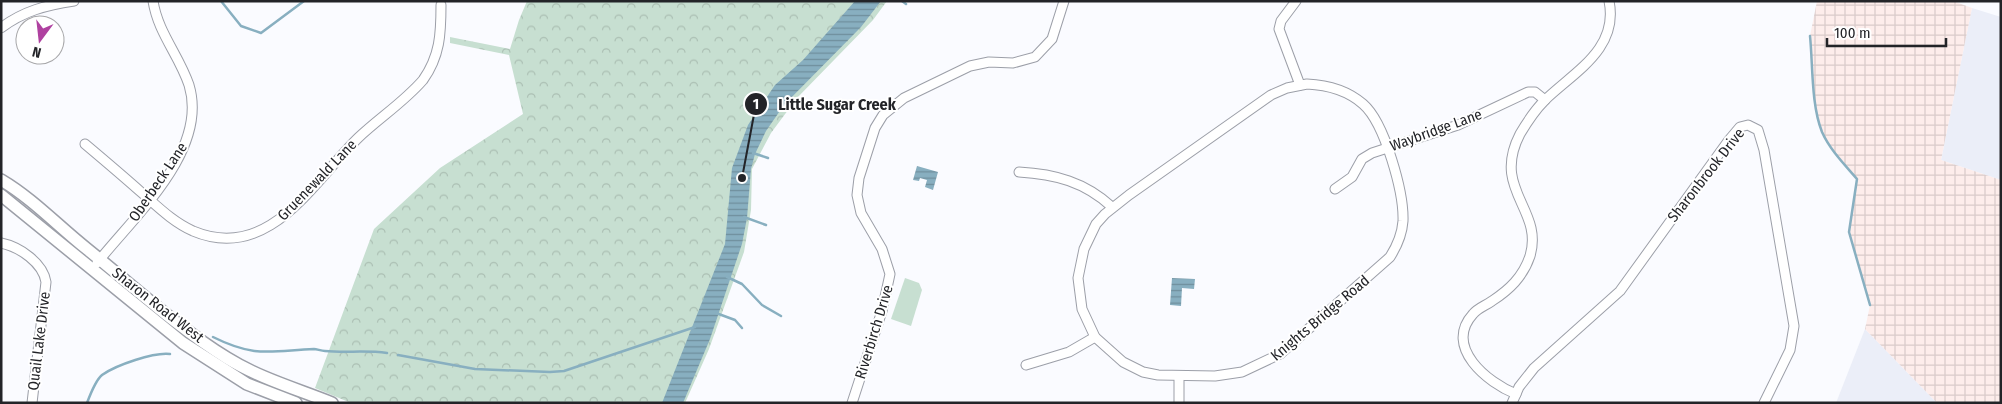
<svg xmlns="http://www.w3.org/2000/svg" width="2002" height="404" font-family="'Fira Sans Condensed',sans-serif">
<defs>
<pattern id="industrial-grid" width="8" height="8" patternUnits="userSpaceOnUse" patternTransform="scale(1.25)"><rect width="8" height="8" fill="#fdedeb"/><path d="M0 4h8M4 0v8" fill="none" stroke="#d9cbca"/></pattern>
<pattern id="park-crowns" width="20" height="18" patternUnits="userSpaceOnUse" patternTransform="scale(1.25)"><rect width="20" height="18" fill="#c7dfd1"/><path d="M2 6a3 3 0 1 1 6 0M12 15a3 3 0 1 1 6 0" fill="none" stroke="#abbfb3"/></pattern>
<pattern id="water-rules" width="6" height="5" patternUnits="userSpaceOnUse" patternTransform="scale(1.25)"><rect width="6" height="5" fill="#88afc0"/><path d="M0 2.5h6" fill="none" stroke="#6f8e9c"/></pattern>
</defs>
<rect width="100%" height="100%" fill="#fafbff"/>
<g fill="#ebeef8">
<path d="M1972,8L2001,17V180L1941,160Z"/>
<path d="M1865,329L1937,403H1836Z"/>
</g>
<path fill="url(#industrial-grid)" d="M1817,1H1953L1972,8L1941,160L2001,180V403H1937L1865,329L1870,305L1849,232L1857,179L1836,154L1823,134L1815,109L1810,36Z"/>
<path fill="#c7dfd1" d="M905,278L919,283L922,290L911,326L891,319Z"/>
<path fill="url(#park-crowns)" d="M527,1H887L873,20L797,98L771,133L752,169L751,210L744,252L709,349L685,403H351L315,388L374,229L440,168L523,114L509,55L450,43V37L510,49L519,20Z"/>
<g fill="url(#water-rules)">
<path d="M855,1H881L861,27L784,105L766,131L755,154L751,169L747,218L742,244L710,339L683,403H662L725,244L732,168L748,125L775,85L803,60Z"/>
<path d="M917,166L938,172L933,190L925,187L927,180L920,178L919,181L913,180Z"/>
<path d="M1172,278L1195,279L1194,289L1182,288L1181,306L1170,305Z"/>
</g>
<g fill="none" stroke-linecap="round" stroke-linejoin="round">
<g stroke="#88afc0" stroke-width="2.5">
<path d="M221,1L241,26L261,33L304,1"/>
<path d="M902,1L906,4"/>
<path d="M1810,36C1813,66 1811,104 1822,132C1830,150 1845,165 1857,179L1849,232L1870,305"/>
<path d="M753,153L768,158"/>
<path d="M744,217L766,225"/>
<path d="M727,277L742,284L762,305L781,316"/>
<path d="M716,313L735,320L742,328"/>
<path d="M213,337C255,358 270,351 314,349C317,349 321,351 325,351C346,353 366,350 387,353"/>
<path d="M398,355L475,369L550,372L564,371L695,327"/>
<path d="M87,403C90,395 96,380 102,375C116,365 154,352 170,354"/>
</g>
<g stroke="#9c9fa8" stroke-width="11">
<g id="minor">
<path d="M1296,1L1281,21L1279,29L1300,85"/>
<path d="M1,28C23,11 47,5 74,1"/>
<path d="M1307,84C1328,85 1347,90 1363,104C1385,123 1404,193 1403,221C1402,235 1397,246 1390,257L1280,354L1242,372L1215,376L1158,375L1143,372L1123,362L1095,337L1082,309L1078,278L1084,249L1096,224L1105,214L1129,195L1271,95L1287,88Z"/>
<path d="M85,144C104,160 123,176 142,193C158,207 173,222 193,231C269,263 313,182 358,138C379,118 404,102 423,80C440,56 441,34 441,5"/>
<path d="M1019,172C1055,174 1085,182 1112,207"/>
<path d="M1335,189L1352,177L1362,159L1372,153L1458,125L1528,92H1535L1545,100"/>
<path d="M1,243C20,247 43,263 46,282L32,403"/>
<path d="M97,263C134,216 209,151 189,85C179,55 158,33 153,1"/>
<path d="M1026,365L1069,352L1095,337"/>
<path d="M1179,377V403"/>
<path d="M1516,394C1488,383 1443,347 1473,314C1478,308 1485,306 1492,301C1509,290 1523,277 1530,256C1544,209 1491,190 1520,134C1527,122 1535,110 1545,100C1574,72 1619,49 1609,1"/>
<path d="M852,403L882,311L890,274L882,249L861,213L857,195L859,178L875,128L883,115L904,98L970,66L989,62L1013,63L1035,57L1052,39L1064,1"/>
<path d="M1512,403L1519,387L1534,368L1620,291L1729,140L1740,127L1748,125L1758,130L1764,150L1794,326L1790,350L1764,403"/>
</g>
</g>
<g stroke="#9c9fa8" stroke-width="14">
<g id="major">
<path d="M1,180C33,199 58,226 87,249C133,286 177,327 227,358C259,378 297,389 332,403"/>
<path d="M1,195L183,343L247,384L296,403"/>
</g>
</g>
<use href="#minor" stroke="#fff" stroke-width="9"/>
<use href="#major" stroke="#fff" stroke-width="11"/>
</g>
<g text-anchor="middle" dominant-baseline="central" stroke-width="4" stroke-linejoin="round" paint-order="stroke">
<g font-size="15" fill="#232428" stroke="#fff">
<text transform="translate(1436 130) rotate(-20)">Waybridge Lane</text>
<text transform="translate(1706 175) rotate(-52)">Sharonbrook Drive</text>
<text transform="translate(317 180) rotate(-46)">Gruenewald Lane</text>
<text transform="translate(158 182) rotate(-56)">Oberbeck Lane</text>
<text transform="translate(158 305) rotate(38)">Sharon Road West</text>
<text transform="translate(1320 318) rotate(-40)">Knights Bridge Road</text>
<text transform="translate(874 332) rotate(-73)">Riverbirch Drive</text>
<text transform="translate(39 341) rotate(-83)">Quail Lake Drive</text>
</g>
</g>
<path fill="none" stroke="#232428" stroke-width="2" d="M742 178L756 104"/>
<g fill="#232428" stroke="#fff" stroke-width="2">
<circle cx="742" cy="178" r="5"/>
<circle cx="756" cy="104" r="12"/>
</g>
<g font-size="15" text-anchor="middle" font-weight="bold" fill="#fff">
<text x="756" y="109">1</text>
</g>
<g font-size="16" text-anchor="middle" font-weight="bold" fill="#232428" stroke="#fff" stroke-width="4" stroke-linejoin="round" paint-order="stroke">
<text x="837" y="110">Little Sugar Creek</text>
</g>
<rect width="2002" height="404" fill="none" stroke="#232428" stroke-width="5"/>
<g transform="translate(40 40) rotate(195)"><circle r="24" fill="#ffffff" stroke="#a7a7a9"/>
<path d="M0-4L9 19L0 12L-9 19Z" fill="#af41a0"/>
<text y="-8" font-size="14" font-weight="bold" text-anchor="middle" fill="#232428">N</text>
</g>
<path d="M1827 38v8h119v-8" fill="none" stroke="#232428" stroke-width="2.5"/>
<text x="1834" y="38" font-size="15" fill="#232428" stroke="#ffffff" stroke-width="4" paint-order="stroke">100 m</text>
</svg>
